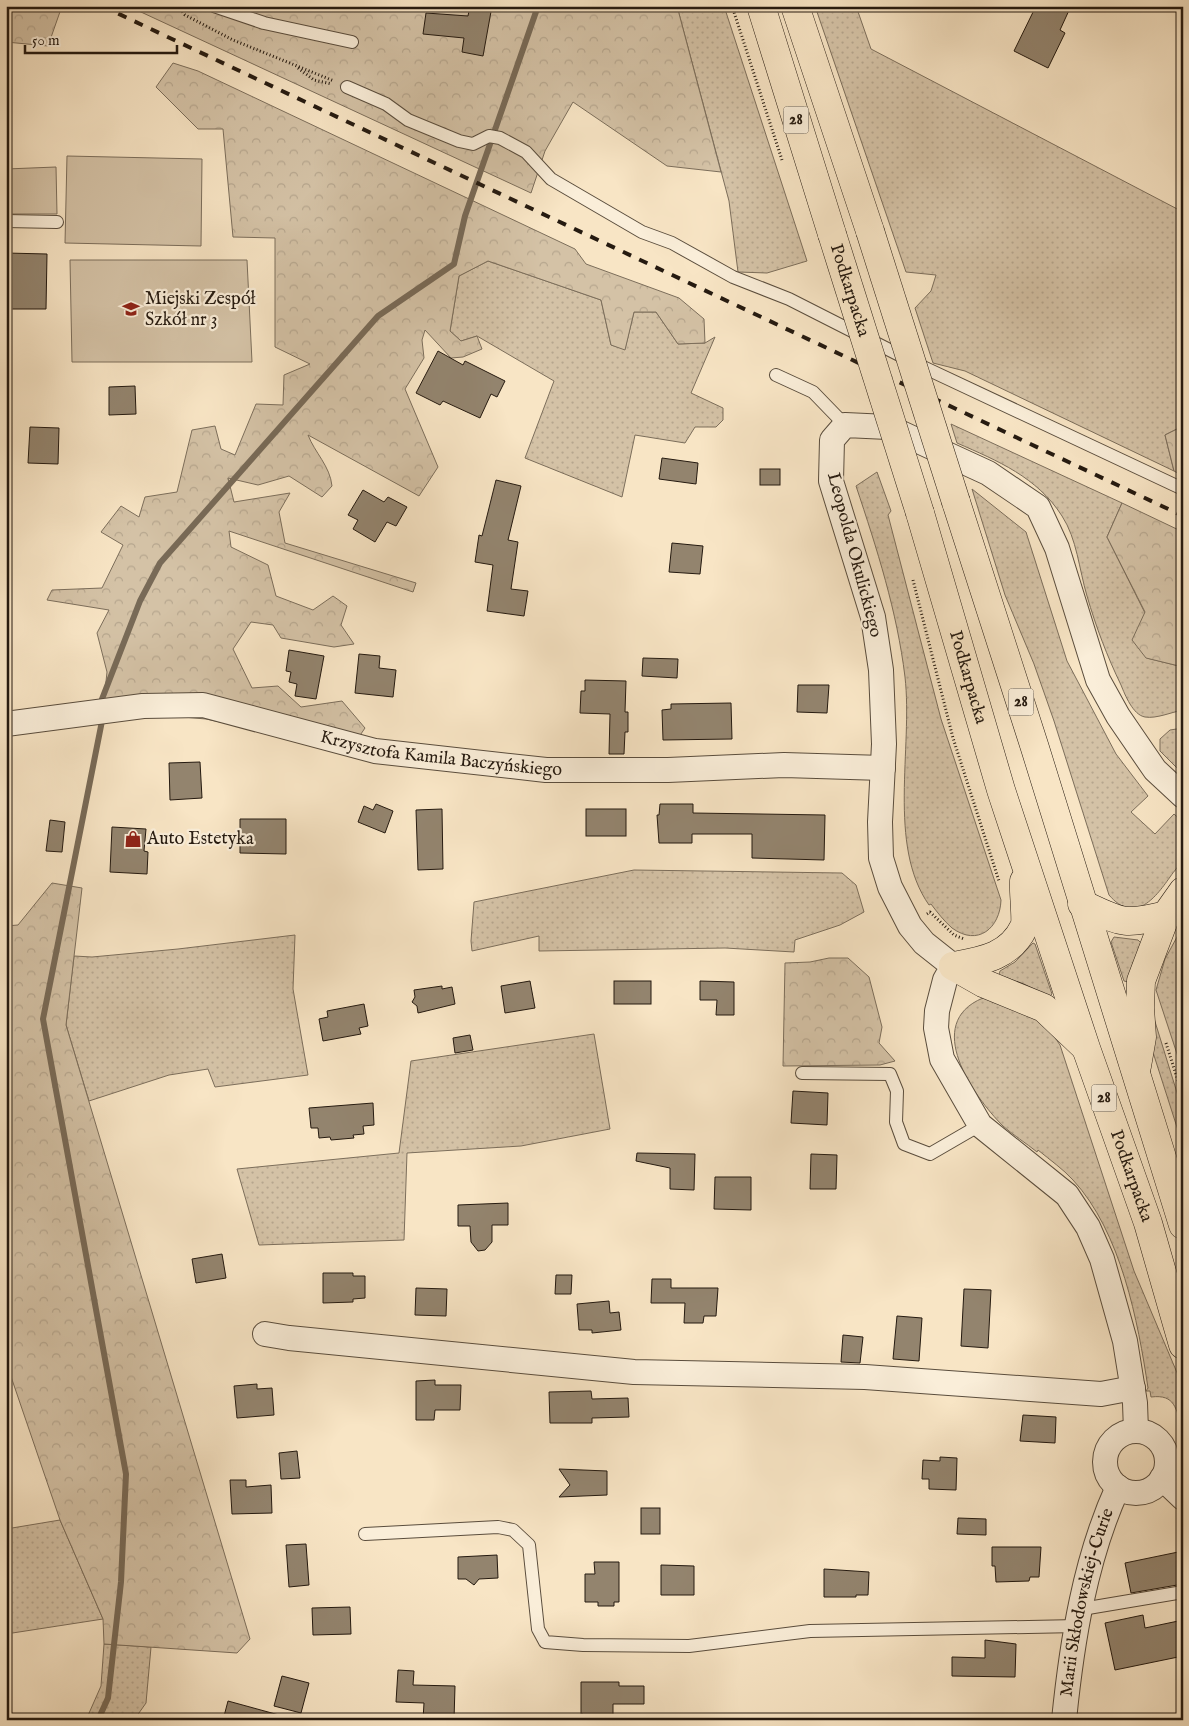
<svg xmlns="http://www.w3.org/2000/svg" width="1189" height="1726" font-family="'IM FELL English',serif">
<defs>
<pattern id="grass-dots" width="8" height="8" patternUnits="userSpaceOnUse" patternTransform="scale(1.25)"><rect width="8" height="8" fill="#d4c2a6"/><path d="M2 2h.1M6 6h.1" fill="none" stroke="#b6a68e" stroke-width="1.8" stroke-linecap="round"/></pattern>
<pattern id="forest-crowns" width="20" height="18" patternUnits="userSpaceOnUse" patternTransform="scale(1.25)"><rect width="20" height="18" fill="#d4c2a6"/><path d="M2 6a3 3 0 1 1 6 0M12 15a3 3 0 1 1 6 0" fill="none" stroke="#b6a68e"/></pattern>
</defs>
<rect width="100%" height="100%" fill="#f8e5c5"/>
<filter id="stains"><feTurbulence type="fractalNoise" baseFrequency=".004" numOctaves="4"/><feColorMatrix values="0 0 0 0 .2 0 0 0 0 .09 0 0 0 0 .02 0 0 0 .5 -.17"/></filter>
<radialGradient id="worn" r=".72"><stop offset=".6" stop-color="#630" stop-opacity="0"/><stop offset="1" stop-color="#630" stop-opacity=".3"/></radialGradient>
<g fill="url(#grass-dots)" stroke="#7c6e5b">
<path d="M677,6H724L807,261L767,273L738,272L729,201Z"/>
<path d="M815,6H856L871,49L1183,212V426L1165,435L1174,471L965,371L933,363L915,308L931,291L936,275L906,272Z"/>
<path d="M488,261L601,300L611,345L625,349L634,312H656L678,344L705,343L715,337L691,393L723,408V420L716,427H695L685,443L635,435L622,497L525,458L554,381L477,336L461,341L450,331L459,276Z"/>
<path d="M951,424L1122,503L1107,537L1145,613L1147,658L1183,667V710C1172,712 1156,719 1145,717C1133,715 1125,695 1121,685C1107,656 1096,627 1087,596C1079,569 1077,539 1062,516C1037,477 998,461 957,443Z"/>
<path d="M877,472L891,511L888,515L941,719L1001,900C1000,928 978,947 952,928C944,921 937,912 931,904L929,905C887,845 913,748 905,677C897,611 877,549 856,486Z"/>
<path d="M972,489L1026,532L1067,661L1116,754L1148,796L1131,812L1155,834L1174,814L1183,822C1183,832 1185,847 1183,857C1181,864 1174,871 1170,877C1154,900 1134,924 1109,895L1054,721L1034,664L1005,595Z"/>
<path d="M1183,728V774L1160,751V739L1170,730Z"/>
<path d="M634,870L842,873L856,885L864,912L840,925L795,940L794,952L725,948L539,951V936L472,951L471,941L474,902Z"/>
<path d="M1183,926V1072L1156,990L1165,959Z"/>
<path d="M295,935L293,989L308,1075L215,1087L208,1069L169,1075L89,1101L66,1025L74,956L92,957L178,949Z"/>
<path d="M1114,937L1138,940L1141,943L1128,982L1124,981L1111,942Z"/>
<path d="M1033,943L1035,944L1052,994L1049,997L1024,984L999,975L1000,971L1015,962Z"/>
<path d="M983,998C1015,997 1043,1019 1060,1045L1134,1271L1178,1375L1183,1392V1428C1175,1409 1176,1394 1151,1397L1150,1391H1146L1148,1388C1138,1321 1121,1232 1073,1180C1063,1169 1050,1160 1038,1150L1037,1152C1026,1143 1013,1135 1003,1126C973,1096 922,1023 983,998Z"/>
<path d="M1148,999L1183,1112V1146L1150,1043Z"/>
<path d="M594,1034L610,1129L521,1146L407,1153L404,1240L259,1245L237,1169L399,1153L411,1061Z"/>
<path d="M60,1520L103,1619L6,1634V1529Z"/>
<path d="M104,1644L151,1647L146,1703L134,1720H86L101,1686Z"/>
</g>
<g fill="url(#forest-crowns)" stroke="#7c6e5b">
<path d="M6,6H62L48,46L6,42Z"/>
<path d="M128,6H677L721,172L667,166L573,102L545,151L531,193Z"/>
<path d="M173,63L198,71L575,249L586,264L679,298L704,319L705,343L678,344L656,312H634L625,350L611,345L601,300L488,261L459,276L450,331L461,341L477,336L482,349L463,357L451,358L425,330L422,340L424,358L405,389L438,467L419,496L308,435C315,453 330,466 332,486L322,497L289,476L258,485L228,478L234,502L290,493L279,512L285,543L416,583L413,592L229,531L231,547L268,565L276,596L313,610L333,596L347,606L341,625L354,644L334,647L281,638L273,625L251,622L233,649L252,688L278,686L301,707L342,701L365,728L350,750L206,719L103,710L107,672L97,633L109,610L47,600L52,590L102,588L123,545L101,532L121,506L139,517L145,497L177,492L192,430L215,426L221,449L235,455L256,404L283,405L284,375L310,364L275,347V238L233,237L223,129H198L156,87Z"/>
<path d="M1183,426V476L1174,471L1165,435Z"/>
<path d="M1122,503L1183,532V667L1146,658L1132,640L1145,612L1107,537Z"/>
<path d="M52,883L82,888L66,1025L250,1639L237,1653L104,1644L103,1619L60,1520L6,1362V926L18,925Z"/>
<path d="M829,958H848L869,977L882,1027L879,1043L895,1061L880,1065L783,1066L785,963L810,962Z"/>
</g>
<g fill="#d4c2a6" stroke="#7c6e5b">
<path d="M67,156L202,159L201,246L65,243Z"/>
<path d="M56,167L57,214H6V169Z"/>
<path d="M70,260H247L252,362H72Z"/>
</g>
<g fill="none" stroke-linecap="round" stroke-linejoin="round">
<g stroke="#786a57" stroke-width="6">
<path d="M102,699L140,601L160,563L378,316L454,264L465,216L538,6"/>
<path d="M98,1720L108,1698L121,1582L126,1474L43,1019L102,721"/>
</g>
</g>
<g fill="#93846e" stroke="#251a10">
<path d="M470,6H492L483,56L462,52L464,38L423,34L426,13L468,16Z"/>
<path d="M1036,6H1071L1060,30L1065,33L1048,68L1014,51Z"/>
<path d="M6,253L47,254L46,309H6Z"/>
<path d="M438,351L463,365L465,361L505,381L497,397L491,394L480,418L443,401L440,405L416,393Z"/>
<path d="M135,386L136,414L109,415V387Z"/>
<path d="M30,427L59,428L58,464L28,463Z"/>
<path d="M662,458L698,463L696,484L659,479Z"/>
<rect x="760" y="469" width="20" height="16"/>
<path d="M496,480L521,486L508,540L518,542L511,589L528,591L524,616L487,611L493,565L475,562L479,535L482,536Z"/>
<path d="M363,490L384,502L388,497L407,507L396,526L387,522L375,542L353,529L358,520L348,515Z"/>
<path d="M672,543L703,546L700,574L669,572Z"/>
<path d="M289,650L324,656L316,699L295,696L297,684L289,682L291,672L286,671Z"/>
<path d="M359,654L380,656L379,668L396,670L393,697L355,693Z"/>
<path d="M643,658L678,659L677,678L642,676Z"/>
<path d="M585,680L626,681L625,712H628V732H625L624,754H609L610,714L580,713L581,691H585Z"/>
<path d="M798,685H829L827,713L797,712Z"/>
<path d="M731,703L732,739L663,740L662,710L671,709V704Z"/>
<path d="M200,762L202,798L170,800L169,763Z"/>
<path d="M376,804L393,811L385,833L358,822L364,806L373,810Z"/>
<path d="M660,804H693V813L825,815L824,860L752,858V834H692V843H659L657,815H659Z"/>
<path d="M442,809L443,869L418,870L416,810Z"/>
<rect x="586" y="809" width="40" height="27"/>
<path d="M240,819H286V854L240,853Z"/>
<path d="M50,820L65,822L62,852L46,851Z"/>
<path d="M112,827L146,829L144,851L148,852L147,874L110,872Z"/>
<path d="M530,981L535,1008L505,1013L501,986Z"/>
<rect x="614" y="981" width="37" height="23"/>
<path d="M700,981L734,982V1015H716L717,1000H700Z"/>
<path d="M442,986V989L452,987L455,1004L418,1013L417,1006L412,1002L415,997L414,990Z"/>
<path d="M364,1004L368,1026L359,1028L361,1034L323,1041L319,1019L328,1017L327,1011Z"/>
<path d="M470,1035L473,1050L455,1053L453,1038Z"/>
<path d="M793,1091L828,1093L827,1125L791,1123Z"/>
<path d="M373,1103L374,1125L363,1126L364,1134L353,1135L354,1138L331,1140L330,1137L319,1138L318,1128H311L309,1108Z"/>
<path d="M637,1153L695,1154L694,1190L670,1189V1168L636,1161Z"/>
<path d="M811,1154L837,1155L836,1189H810Z"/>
<path d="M715,1177H751V1210L714,1209Z"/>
<path d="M508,1203V1225H492V1242L485,1250L478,1251L471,1242L470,1226H458V1205Z"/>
<path d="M222,1254L226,1278L196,1283L192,1259Z"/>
<path d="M323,1273H353V1276H365V1298L353,1299V1302L323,1303Z"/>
<path d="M556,1275H572L571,1294H555Z"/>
<path d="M652,1279H671V1288H718L716,1316H704L703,1323H684L685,1303H651Z"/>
<path d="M416,1288L447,1289L446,1316L415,1315Z"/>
<path d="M964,1289L991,1290L988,1348L961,1346Z"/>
<path d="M609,1301L610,1313L619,1312L621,1330L592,1333V1330H579L577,1304Z"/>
<path d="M897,1316L922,1318L919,1361L893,1359Z"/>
<path d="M843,1335L863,1337L860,1363L841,1362Z"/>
<path d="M435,1380V1385H461L460,1410H435L434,1420H416V1381Z"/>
<path d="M257,1384V1389L272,1388L274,1415L237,1418L234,1386Z"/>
<path d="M591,1391L592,1399L628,1398L629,1417L592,1418V1423H550L549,1392Z"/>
<path d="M1023,1415L1056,1417L1055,1443L1020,1441Z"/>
<path d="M297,1451L300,1478L281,1479L279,1453Z"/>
<path d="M940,1457L957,1458L956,1490L929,1489V1479H922L923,1460L940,1461Z"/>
<path d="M559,1469L607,1471V1495L559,1497L570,1485Z"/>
<path d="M230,1480H246V1487L271,1485L272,1513L232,1514Z"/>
<rect x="641" y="1508" width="19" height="26"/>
<path d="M958,1518L986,1519V1535L957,1534Z"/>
<path d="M306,1544L309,1585L289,1587L286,1545Z"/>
<path d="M992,1547H1041L1039,1577H1030L1029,1581L996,1582L995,1566H992Z"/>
<path d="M1183,1551V1584L1131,1593L1125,1563Z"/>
<path d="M497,1555L498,1578L479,1579L474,1585L466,1579H458V1557Z"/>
<path d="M594,1562H619V1602H614V1606H598V1602H585V1574H595Z"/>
<path d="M661,1565L694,1566V1595H661Z"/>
<path d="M824,1569L869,1572L868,1595H856V1597H824Z"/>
<path d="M350,1607L351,1634L313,1635L312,1608Z"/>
<path d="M1143,1615L1145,1628L1183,1620V1656L1115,1670L1105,1623Z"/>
<path d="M985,1640L1016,1644L1015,1677L952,1676V1657L985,1658Z"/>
<path d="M398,1670L414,1671L413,1685L455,1686L454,1720H423L424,1703L396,1702Z"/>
<path d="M282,1676L309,1683L301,1713L274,1706Z"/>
<path d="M581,1682H619V1686H644V1704H613V1720H583V1714H581Z"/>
<path d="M228,1701L279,1715L278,1720H223Z"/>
</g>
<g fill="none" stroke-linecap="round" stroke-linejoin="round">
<g stroke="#5a4d3d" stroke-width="14">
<g id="lane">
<path d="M214,6L264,23L352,42"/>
<path d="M347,87L386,104L408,120L459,141L473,144L489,136L500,138L526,152L551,179L642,232L672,243L733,277L789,299L923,367L1183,489"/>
<path d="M6,221L57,222"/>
<path d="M776,375L813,392L845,425"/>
<path d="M802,1073L890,1074L897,1091L896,1122L904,1144L930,1154L980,1125"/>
<path d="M365,1534L498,1527L513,1530L529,1545L538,1629L545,1642L583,1645L689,1646L810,1631L1078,1626"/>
<path d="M1082,1609L1183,1592"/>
</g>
</g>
<g stroke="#5a4d3d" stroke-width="26">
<g id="street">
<path id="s1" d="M6,724L143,706L203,705L375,751L546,770H668L784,765L883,768"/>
<path d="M265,1334L289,1338L634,1372L865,1377L1101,1394L1133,1388"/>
<path d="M1136,1431L1135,1403L1125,1341L1102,1259L1088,1227L1067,1195L980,1125L942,1059L936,1028L937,1011L945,980L953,966L924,943L910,926L890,887L881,858L880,822L884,744L881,670L873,617L831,481L832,440L845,425L888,427L988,473L1038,507L1057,548L1098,680L1118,716L1155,770L1183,796"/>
<circle cx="1136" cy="1462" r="31"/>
<path d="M1162,1478L1183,1498"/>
<path id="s2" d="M1064,1720C1072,1641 1085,1559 1118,1487"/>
</g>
</g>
<g stroke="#251a10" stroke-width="29">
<g id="primary">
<path d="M761,6L832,234"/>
<path d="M795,6L870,231"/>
<path d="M956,502L1035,748L1183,1225"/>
<path id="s3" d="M920,513L1001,790L1086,1048L1148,1223L1183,1345"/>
<path d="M1082,904C1121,922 1122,926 1166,915"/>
<path d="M953,966C981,961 1010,957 1024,927C1027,920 1023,891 1024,881"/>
<path d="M953,966L983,983L1044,1008L1084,1046"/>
<path d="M1137,1066L1142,1037L1140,1008L1141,981L1166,915L1183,891"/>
</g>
</g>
<g stroke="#251a10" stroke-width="3" stroke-dasharray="1 2.5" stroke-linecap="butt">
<path d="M178,6L185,15L233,40L334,81"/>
<path d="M732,6L782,160"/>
<path d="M298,68L314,80L332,84"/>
<path d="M913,580L953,738L999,881"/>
<path d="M927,914L930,912L954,935L964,939"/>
<path d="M1166,1043L1183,1097"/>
</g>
<use href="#lane" stroke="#faeed9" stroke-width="12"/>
<use href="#street" stroke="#faeed9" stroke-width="24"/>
<use href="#primary" stroke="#f8e5c5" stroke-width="28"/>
<path stroke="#251a10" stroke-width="4" stroke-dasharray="9 9" stroke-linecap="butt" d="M102,6L1183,516"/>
<g stroke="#251a10" stroke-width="29" stroke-linecap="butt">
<g id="primary-bridge">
<path d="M870,231L956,502"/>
<path id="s4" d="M832,234L920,513"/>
</g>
</g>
<use href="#primary-bridge" stroke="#f8e5c5" stroke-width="28"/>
</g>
<defs>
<g id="school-bare" transform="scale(1.35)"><path d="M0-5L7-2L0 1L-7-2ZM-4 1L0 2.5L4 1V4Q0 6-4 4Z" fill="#8f2418" stroke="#faeed9" stroke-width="2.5" paint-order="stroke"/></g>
<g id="shop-bare" transform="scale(1.35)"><path d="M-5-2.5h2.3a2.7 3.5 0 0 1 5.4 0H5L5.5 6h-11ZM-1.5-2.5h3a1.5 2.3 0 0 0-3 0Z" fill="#8f2418" stroke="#faeed9" stroke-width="2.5" paint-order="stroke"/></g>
</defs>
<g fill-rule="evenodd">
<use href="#school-bare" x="131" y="309"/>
<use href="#shop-bare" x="133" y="839"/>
</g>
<g text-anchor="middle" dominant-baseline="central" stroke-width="4.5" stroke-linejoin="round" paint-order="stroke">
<g fill="#faeed9" stroke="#655a4c" stroke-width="1">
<rect x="783.5" y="106.5" width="25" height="27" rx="4"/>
<rect x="1008.5" y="688.5" width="25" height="27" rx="4"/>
<rect x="1091.5" y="1084.5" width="25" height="27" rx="4"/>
</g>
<g font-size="16" font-weight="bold" fill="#251a10">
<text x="796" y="120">28</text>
<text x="1021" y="702">28</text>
<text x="1104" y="1098">28</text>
</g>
<g font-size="18" fill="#251a10" stroke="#faeed9">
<text stroke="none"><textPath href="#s4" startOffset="59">Podkarpacka</textPath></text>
<text transform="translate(854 555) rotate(75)">Leopolda Okulickiego</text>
<text stroke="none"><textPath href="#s3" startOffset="171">Podkarpacka</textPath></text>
<text stroke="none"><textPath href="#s1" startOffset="442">Krzysztofa Kamila Baczyńskiego</textPath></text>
<text stroke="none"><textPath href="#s3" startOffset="696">Podkarpacka</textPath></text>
<text stroke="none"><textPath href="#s2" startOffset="120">Marii Skłodowskiej-Curie</textPath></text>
</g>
<g font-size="18" fill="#251a10" stroke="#faeed9" text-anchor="start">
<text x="145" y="299">Miejski Zespół<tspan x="145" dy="21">Szkół nr 3</tspan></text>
<text x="147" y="839">Auto Estetyka</text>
</g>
</g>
<rect width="1189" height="1726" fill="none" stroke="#f8e5c5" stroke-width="25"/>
<rect x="8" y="8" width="1174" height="1711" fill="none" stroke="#251a10" stroke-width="2.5"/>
<rect x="12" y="12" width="1164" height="1701" fill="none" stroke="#251a10"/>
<path d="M25 45v8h152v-8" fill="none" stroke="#251a10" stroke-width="2.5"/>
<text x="32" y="45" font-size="15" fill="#251a10" stroke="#faeed9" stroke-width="4" paint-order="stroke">50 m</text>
<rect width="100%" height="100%" filter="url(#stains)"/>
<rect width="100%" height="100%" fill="url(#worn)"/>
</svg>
